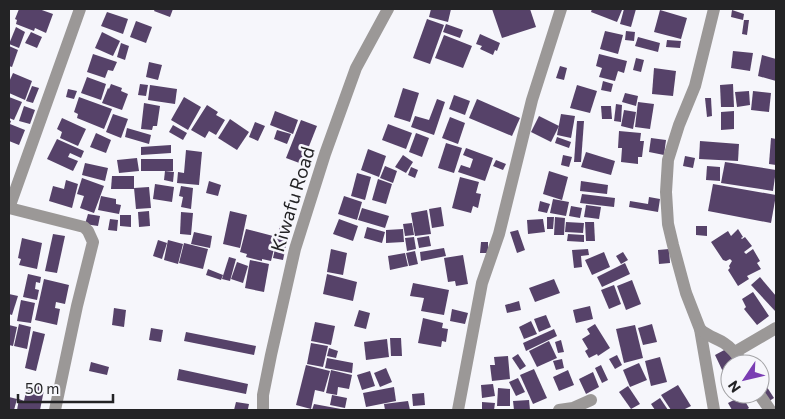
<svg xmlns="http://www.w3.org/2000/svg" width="785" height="419" font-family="Commissioner,sans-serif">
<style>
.building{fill:#564269}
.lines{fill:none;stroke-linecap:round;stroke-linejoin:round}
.minor{stroke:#9b9897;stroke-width:12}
.labels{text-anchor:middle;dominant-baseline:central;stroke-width:5;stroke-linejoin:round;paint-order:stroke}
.street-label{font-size:19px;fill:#232325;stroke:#f6f6fb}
</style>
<rect width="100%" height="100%" fill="#f6f6fb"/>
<g class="building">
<polygon points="19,9 39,9 53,14 46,33 35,28 34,31 16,24 17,20 15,19"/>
<polygon points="155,9 173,9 170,17 154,11"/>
<polygon points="431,9 451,9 448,22 429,17"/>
<polygon points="492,9 530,9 536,27 502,38"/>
<polygon points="592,9 619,9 622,10 617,22 591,12"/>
<polygon points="624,9 636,9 631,27 620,24"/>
<polygon points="660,10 687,18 681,39 654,32"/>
<polygon points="732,10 744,14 743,20 731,17"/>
<polygon points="107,12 128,19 123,34 101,26"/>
<polygon points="427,19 444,25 430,64 413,58"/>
<polygon points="744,20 749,20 747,35 742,34"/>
<polygon points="136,21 152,27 146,43 130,37"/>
<polygon points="446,24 463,30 460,38 443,32"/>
<polygon points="16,27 25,32 19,48 9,44"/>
<polygon points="605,31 623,35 618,54 600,49"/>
<polygon points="626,31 635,32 634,41 625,40"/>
<polygon points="31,32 42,37 37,48 25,43"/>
<polygon points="102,32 120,41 113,56 95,48"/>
<polygon points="480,34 500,43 497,51 495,50 493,55 480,49 482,46 476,44"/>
<polygon points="444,35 472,46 463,68 435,58"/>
<polygon points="638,37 660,43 658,52 635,46"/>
<polygon points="667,40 681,41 680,48 666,47"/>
<polygon points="121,43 129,46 125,60 117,57"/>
<polygon points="9,46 18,50 12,67 9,66"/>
<polygon points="733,51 753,53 750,71 731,68"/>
<polygon points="93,54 117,62 113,71 108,70 105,78 87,72"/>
<polygon points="599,54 627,61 624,73 618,71 615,81 599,77 602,68 596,66"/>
<polygon points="762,55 776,59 776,81 758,76"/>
<polygon points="636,58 644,60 641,72 633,70"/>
<polygon points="149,62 162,65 158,80 146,77"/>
<polygon points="560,66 567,68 564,80 556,78"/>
<polygon points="654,68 676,71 673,96 652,94"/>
<polygon points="13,73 32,81 25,100 9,93 9,82"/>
<polygon points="87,77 106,84 101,100 81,93"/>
<polygon points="603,81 613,84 611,92 601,90"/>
<polygon points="111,84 122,88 121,91 128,94 122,110 102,103 108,88 109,89"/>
<polygon points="140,84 148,85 146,96 138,95"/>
<polygon points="733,84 734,107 721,107 720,85"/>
<polygon points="150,85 177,89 175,104 148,100"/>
<polygon points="577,85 597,91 590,113 570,108"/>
<polygon points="32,86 39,88 33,103 26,101"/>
<polygon points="403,88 419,93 410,122 394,117"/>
<polygon points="68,89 77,91 74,99 66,97"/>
<polygon points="749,91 750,105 737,107 735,92"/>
<polygon points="753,91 771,93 769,112 751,110"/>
<polygon points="625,93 638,96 636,106 622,102"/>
<polygon points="454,95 470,101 465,115 449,109"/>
<polygon points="9,97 22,102 14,120 9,118"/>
<polygon points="79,97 112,109 104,129 77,118 78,114 74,112"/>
<polygon points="184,97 201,107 188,130 171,120"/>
<polygon points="705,98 711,98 712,116 707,117"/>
<polygon points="437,99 445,102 434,135 411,127 415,116 429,120"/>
<polygon points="477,99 520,118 512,136 469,118"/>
<polygon points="638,102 654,104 650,129 635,127"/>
<polygon points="144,103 160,106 157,126 153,126 152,130 141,129"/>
<polygon points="616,104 622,105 621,122 614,121"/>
<polygon points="207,105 218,112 216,115 225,120 216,135 209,131 205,138 191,130"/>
<polygon points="24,106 35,110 30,124 19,121"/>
<polygon points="601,106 611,106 612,119 602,119"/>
<polygon points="624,110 636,112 633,129 621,126"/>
<polygon points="275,111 298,120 293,134 270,125"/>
<polygon points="734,111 734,129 721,130 721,112"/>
<polygon points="113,114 128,119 121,138 106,132"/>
<polygon points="561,114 575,116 571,138 557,135"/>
<polygon points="539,116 559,126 551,142 531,132"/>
<polygon points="450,117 465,123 458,144 442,138"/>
<polygon points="62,118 86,129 78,146 60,138 62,132 57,129"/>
<polygon points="230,119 249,132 237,150 218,138"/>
<polygon points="9,120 11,121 10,124 25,130 19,145 9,141"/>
<polygon points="301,120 317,126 302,164 286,158"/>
<polygon points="577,121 584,121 581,162 574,162"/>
<polygon points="255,122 265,126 258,141 249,137"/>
<polygon points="388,124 412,133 406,149 382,140"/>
<polygon points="173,125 187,133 183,140 169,132"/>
<polygon points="127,128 151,135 149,144 125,137"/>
<polygon points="277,130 291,134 287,144 274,139"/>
<polygon points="619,131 641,133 640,141 644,141 642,157 638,157 638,164 621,162 622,148 618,148"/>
<polygon points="96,133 111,140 106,153 90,147"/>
<polygon points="416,133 429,138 422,157 409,152"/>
<polygon points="557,137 571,142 569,148 555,143"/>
<polygon points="651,138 666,140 664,155 649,152"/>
<polygon points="771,138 776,139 776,165 769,164"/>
<polygon points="57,139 84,151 81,158 70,153 68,157 78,161 73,171 47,159"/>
<polygon points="700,141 739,144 738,161 699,159"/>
<polygon points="446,143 462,148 454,173 438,168"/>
<polygon points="171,145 171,153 141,155 141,147"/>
<polygon points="466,148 493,158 485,181 458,172 461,165 470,168 473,159 463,155"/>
<polygon points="368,149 386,156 379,177 361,170"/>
<polygon points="186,150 202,152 199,185 177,183 178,172 184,173"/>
<polygon points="586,152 615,161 611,175 581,167"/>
<polygon points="403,155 413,162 406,173 395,167"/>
<polygon points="563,155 572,157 569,167 561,165"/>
<polygon points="685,156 695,158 693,168 683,166"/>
<polygon points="137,158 139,171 119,173 117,160"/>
<rect x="141" y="159" width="32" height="12"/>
<polygon points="496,160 506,164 503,170 493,166"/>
<polygon points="725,162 776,170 773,191 721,183"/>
<polygon points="85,163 108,168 105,181 82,175"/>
<polygon points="385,166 397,171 393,183 380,178"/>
<polygon points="707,166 720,167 720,181 706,180"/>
<polygon points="411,167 418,170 415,178 408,175"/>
<polygon points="165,171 174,172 173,182 164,180"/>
<polygon points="549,171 568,177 562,200 543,194"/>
<polygon points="357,173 371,177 365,200 351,196"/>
<polygon points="112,176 134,176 134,189 111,189"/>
<polygon points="460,177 479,182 476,193 481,194 478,208 473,206 471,213 452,208"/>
<polygon points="82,178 104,186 94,213 80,208 84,196 77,194"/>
<polygon points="378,179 392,184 386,204 372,200"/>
<polygon points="66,180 78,184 72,208 49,201 53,186 64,189"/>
<polygon points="209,181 221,185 218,196 206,193"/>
<polygon points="581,181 608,185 607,194 580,191"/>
<polygon points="155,184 174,187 172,202 153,199"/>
<polygon points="713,184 776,195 771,223 708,211"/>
<polygon points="181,186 193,188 191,209 181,207 183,197 179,196"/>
<polygon points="149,187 151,208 136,209 134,188"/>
<polygon points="582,194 615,198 614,207 580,203"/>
<polygon points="101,196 116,199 116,204 121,205 119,214 98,210"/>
<polygon points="344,196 362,202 357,220 338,214"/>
<polygon points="649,197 660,199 658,212 629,207 630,201 648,204"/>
<polygon points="553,199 569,202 566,216 550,213"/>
<polygon points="540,201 550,204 547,213 538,211"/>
<polygon points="586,205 601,207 599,219 584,217"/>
<polygon points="571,206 582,208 580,218 569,216"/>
<polygon points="441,207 444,226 432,228 429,209"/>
<polygon points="362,208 389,216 385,228 358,220"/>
<polygon points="427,210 431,234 415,236 411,213"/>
<polygon points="149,211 150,226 139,227 138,212"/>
<polygon points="230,211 247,215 240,248 223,244"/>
<polygon points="181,212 193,213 191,235 180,234"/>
<polygon points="88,214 100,216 98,226 85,224"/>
<polygon points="120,215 131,215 131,227 120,226"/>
<polygon points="547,217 554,217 553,229 547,229"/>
<polygon points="555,217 565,218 564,235 554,235"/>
<polygon points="110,219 118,220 117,231 108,230"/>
<polygon points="339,219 358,226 353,241 333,234"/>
<polygon points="543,219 545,232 528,234 527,220"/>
<polygon points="566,222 584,223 583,233 565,232"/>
<polygon points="585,222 594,222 595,241 586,241"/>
<polygon points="412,223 414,235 405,236 403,224"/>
<polygon points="280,225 290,227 283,260 273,258"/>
<polygon points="696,226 707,226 707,236 696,235"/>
<polygon points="367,227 385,232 382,243 364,238"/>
<polygon points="246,229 277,237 271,261 262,259 262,261 246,257 247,254 240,252"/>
<polygon points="403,229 404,242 386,243 386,230"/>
<polygon points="738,229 743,237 741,238 742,239 745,237 752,246 744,252 746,254 753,249 760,261 757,263 761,269 747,276 749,279 738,286 728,270 730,268 729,266 732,261 730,259 726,261 723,260 711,242 728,231 731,236"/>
<polygon points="518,230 525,250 517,253 510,232"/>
<polygon points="194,232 212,236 210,248 191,244"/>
<polygon points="53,234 65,236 57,273 45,271"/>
<polygon points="568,234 584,235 584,242 567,241"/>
<polygon points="429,236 431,246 419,248 417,238"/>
<polygon points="414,237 416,249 407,251 405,238"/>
<polygon points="22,238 42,243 37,269 19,265 21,259 18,258"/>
<polygon points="158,240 167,243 162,259 153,256"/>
<polygon points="168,240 183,244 178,264 164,260"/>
<polygon points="481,242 488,242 488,253 480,253"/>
<polygon points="184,243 208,249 203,269 179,263"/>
<polygon points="444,248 446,256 421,261 420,252"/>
<polygon points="331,249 347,253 343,275 327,272"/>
<polygon points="588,249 589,255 581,256 582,267 574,268 572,250"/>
<polygon points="669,249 670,263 659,264 658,250"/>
<polygon points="415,251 418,264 409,266 406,253"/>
<polygon points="604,252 610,267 592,275 585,260"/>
<polygon points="623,252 628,260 621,264 616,256"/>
<polygon points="405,253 408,266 390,270 388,256"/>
<polygon points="463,255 468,284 456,286 455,281 448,282 444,258"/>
<polygon points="229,257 236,259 230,281 222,279"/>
<polygon points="250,260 269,264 264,292 245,288"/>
<polygon points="237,262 248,266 243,283 231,279"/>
<polygon points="625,263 630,274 602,287 597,277"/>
<polygon points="208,269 223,275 221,280 206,275"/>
<polygon points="28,274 41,277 40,283 36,282 35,289 39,290 37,300 23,297"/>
<polygon points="327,274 357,282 353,301 323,294"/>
<polygon points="760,277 776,296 776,312 751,285"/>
<polygon points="44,279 69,285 65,304 56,302 55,308 60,309 57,325 35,320"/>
<polygon points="554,279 560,293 535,302 529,288"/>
<polygon points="632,280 641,304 626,310 617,286"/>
<polygon points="413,283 449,290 444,315 421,311 424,298 410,296"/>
<polygon points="614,285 621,304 609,309 601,290"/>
<polygon points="753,292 769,316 757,325 744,309 746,307 742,299"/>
<polygon points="9,294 18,296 12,315 9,314"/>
<polygon points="21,300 35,303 31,323 17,321"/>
<polygon points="519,301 521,310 507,313 505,305"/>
<polygon points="590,306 593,319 576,323 573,310"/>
<polygon points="114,308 126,310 124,327 112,325"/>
<polygon points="452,309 468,313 465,324 450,321"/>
<polygon points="359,310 370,313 366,329 354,326"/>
<polygon points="546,315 551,327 539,332 534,319"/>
<polygon points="423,318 443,323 442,328 448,329 446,342 442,341 441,347 418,343"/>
<polygon points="531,321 537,334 524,339 519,327"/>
<polygon points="315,322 335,326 331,345 311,341"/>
<polygon points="19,324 31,327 27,349 14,346"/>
<polygon points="595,324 610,348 598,356 597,354 589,358 585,351 588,349 582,339 590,334 587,329"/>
<polygon points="652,324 657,342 643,345 638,328"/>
<polygon points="9,325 17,327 13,346 9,345"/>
<polygon points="635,325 643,358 624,363 616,329"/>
<polygon points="151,328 163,330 161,342 149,340"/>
<polygon points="554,329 557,336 526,351 523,343"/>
<polygon points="33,331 45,334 36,371 25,368"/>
<polygon points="186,332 256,346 254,355 184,341"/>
<polygon points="390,338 401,338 402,356 391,356"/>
<polygon points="387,339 389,357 366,360 364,342"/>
<polygon points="561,340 564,352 558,353 555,342"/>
<polygon points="549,341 557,358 537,367 529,351"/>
<polygon points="311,343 328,346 323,367 307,364"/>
<polygon points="329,348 338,351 336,358 327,356"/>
<polygon points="728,348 736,364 730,364 730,374 725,376 715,355"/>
<polygon points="518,354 526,366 520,370 512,358"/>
<polygon points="617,355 622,365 615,369 609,359"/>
<polygon points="508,356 510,379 492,381 490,365 495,365 494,357"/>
<polygon points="660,357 667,382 651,386 645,361"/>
<polygon points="327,358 353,363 352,373 325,368"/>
<polygon points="562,359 564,368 556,370 553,361"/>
<polygon points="91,362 109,367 107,375 89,371"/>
<polygon points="639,363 647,380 630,387 623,370"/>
<polygon points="306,365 330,371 324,392 315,390 311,409 296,405"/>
<polygon points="601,365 608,380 602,383 595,368"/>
<polygon points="386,368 392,382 380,387 374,373"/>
<polygon points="179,369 248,384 246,394 177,380"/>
<polygon points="534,369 547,398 533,404 520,375"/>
<polygon points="331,370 352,375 349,389 338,387 337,395 326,393"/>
<polygon points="568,370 574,385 559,391 553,377"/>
<polygon points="370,371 375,386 362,390 357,375"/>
<polygon points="593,372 599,387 586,394 579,379"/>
<polygon points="518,378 525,392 516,396 509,382"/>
<polygon points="32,383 42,385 42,389 44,390 40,410 17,410 19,399 24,401 27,387 31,388"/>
<polygon points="493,384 495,396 482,398 481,385"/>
<polygon points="765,384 774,398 766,403 760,394 760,387"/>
<polygon points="678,385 691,406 683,410 671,410 661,395"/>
<polygon points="628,386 640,404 631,409 619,392"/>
<polygon points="394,387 396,401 366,407 363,393"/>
<polygon points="498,388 510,389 510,406 497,406"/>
<polygon points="424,393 425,405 413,406 412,394"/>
<polygon points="332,395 347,398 345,408 330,405"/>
<polygon points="742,396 749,408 746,410 732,410 728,403"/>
<polygon points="9,397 17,399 14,410 9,410"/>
<polygon points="660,398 668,410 655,410 651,404"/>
<polygon points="529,400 530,410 514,410 513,401"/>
<polygon points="408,401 410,410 385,410 384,404"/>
<polygon points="236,402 249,404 248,409 245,410 234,410"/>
<polygon points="482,402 495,403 494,410 482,410"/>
<polygon points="314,404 341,409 341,410 312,410"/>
</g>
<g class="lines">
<g class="minor">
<polyline points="714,9 695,86 679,125 668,160 666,192 668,224 673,245 686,293 700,329 714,410"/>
<polyline points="9,208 84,227 88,231 93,242 77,306 55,410"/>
<polyline points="9,208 80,9"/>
<path d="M700,329C707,336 716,338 724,343C732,348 738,356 743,364"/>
<polyline points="735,352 776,328"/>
<polyline points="759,394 770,410"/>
<polyline points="263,410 263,395 271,355 295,249 325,154 356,68 388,9"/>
<polyline points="458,410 482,283 499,234 532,100 561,9"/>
<polyline points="559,410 573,408 591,400"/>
</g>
</g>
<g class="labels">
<g class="street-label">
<text transform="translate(292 199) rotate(-73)">Kiwafu Road</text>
</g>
</g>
<rect width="785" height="419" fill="none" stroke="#232325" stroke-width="20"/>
<g transform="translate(745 379) rotate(235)"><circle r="24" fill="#f6f6fb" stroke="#a2a2a5"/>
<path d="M0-4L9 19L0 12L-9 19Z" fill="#7a3db3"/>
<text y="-8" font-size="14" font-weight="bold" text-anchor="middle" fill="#232325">N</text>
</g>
<path d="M18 394v8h95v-8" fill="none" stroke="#232325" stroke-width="2.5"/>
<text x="25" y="394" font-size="15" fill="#232325" stroke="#f6f6fb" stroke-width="4" paint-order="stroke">50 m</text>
</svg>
